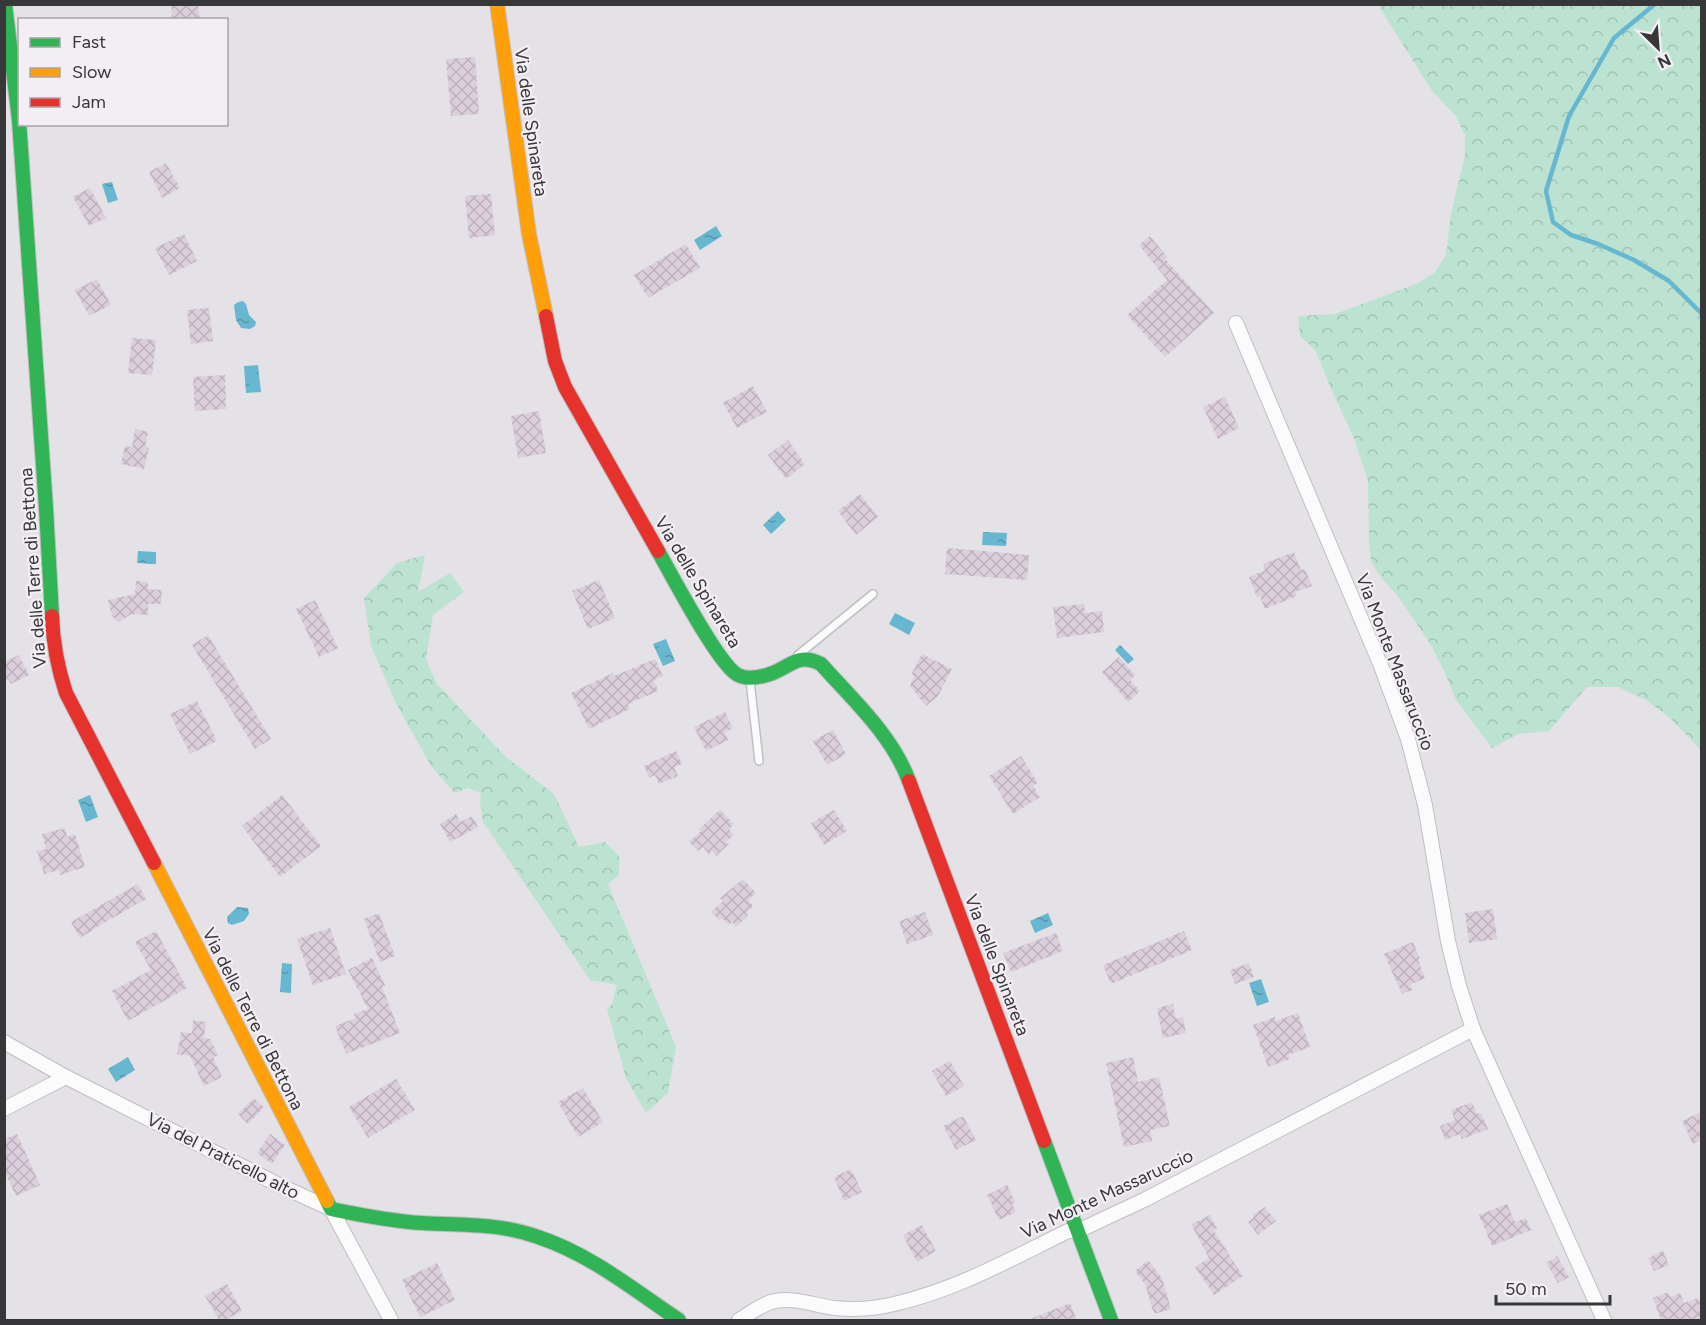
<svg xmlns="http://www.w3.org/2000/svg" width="1706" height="1325" font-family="Figtree,sans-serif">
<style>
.forest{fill:url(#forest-crowns)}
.water{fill:url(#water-ripples)}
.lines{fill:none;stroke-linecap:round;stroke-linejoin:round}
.stream{stroke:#67b7d1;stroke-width:4.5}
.building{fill:url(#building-cross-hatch)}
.lane-casing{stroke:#c0bec1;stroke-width:10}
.street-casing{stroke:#c0bec1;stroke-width:16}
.fast-casing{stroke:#c0bec1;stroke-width:16}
.slow-casing{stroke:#c0bec1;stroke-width:16}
.jam-casing{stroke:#c0bec1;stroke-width:16}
.lane{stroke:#fbfbfb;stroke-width:7}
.street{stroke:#fbfbfb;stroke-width:14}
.fast{stroke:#30b455;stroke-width:14}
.slow{stroke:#ff9f0a;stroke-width:14}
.jam{stroke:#e5322d;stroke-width:14}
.labels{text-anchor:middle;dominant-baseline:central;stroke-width:4.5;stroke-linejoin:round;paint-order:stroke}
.street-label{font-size:18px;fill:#373638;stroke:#f2eef4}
</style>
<defs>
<pattern id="forest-crowns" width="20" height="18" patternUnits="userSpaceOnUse" patternTransform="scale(1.5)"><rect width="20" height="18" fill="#bce3d1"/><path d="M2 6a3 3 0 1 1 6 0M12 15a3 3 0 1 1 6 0" fill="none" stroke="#a2c3b4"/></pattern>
<pattern id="water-ripples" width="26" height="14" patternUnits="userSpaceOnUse" patternTransform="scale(1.5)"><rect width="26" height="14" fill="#67b7d1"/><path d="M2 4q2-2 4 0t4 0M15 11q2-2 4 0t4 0" fill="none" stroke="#5696ab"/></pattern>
<pattern id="building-cross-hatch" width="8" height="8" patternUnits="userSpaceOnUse" patternTransform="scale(1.5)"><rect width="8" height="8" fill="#dccfdb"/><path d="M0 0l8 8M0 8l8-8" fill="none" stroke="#bdb2bd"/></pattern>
</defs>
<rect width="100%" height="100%" fill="#e4e2e6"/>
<g class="forest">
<polygon points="1378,5 1701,5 1701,750 1671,719 1646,700 1618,687 1587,687 1549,731 1518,734 1492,748 1456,700 1445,673 1431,645 1397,595 1383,580 1371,562 1369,541 1368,481 1355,441 1329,384 1316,351 1300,336 1298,316 1335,314 1403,289 1420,282 1435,272 1446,255 1451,214 1465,155 1465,135 1455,115 1432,91"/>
<polygon points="425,555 418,592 450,573 464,592 433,615 426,659 437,684 506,757 554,794 579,847 605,842 619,856 619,875 608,884 676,1047 668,1093 646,1113 626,1078 607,1009 612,1004 617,985 590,980 483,822 480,803 481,793 468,788 455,793 431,766 396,703 371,646 364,598 397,563"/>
</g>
<g class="water">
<polygon points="112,182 118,200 108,203 102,184"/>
<polygon points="716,226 722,236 700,250 694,240"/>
<polygon points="243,301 246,304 249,315 256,322 255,326 250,329 241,328 236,320 234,305 238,302"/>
<polygon points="258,365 261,392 246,393 244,366"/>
<polygon points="778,511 786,520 771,534 763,525"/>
<polygon points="983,532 1007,533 1006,546 982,545"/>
<polygon points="138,551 156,552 156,564 137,563"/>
<polygon points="895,613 915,623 909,635 889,624"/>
<polygon points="666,639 675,661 663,666 653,644"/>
<polygon points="1120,645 1134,659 1128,664 1115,650"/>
<polygon points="90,795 98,817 86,822 78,800"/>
<polygon points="237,907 248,908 249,914 244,921 232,925 228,923 227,917"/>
<polygon points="1048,913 1053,925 1035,933 1030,921"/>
<polygon points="282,963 292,964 291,993 280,992"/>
<polygon points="1261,979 1269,1002 1257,1006 1249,983"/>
<polygon points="128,1057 135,1070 116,1082 108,1069"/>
</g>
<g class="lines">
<polyline class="stream" points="1655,4 1614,38 1569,116 1546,191 1553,222 1571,235 1598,244 1634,260 1669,281 1702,314"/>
</g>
<g class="building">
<polygon points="171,4 198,4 200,20 172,20"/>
<polygon points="475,57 479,114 451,116 446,59"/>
<polygon points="166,163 180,188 162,198 149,172"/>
<polygon points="90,188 106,218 89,226 73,197"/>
<polygon points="491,194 495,235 469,238 465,196"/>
<polygon points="184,234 197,261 169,275 155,248"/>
<polygon points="1150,236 1167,257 1165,259 1214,313 1165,357 1127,315 1167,280 1139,245"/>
<polygon points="686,244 700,268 648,298 634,275"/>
<polygon points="97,279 111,305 89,316 75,290"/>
<polygon points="209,308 213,341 191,344 187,310"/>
<polygon points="132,338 156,340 152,375 128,373"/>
<polygon points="225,375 226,409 195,411 193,377"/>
<polygon points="753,386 767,412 737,428 723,403"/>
<polygon points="1225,397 1239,428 1218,439 1203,407"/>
<polygon points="539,411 546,453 518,458 511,416"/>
<polygon points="135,429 148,432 145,447 149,448 144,469 121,464 125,446 132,447"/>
<polygon points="788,440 805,464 786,479 768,455"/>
<polygon points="860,494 878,517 856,535 838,511"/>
<polygon points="947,548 1029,555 1027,580 945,574"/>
<polygon points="1294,552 1301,570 1305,569 1312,586 1295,592 1297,596 1265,609 1260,596 1257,597 1249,577 1265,570 1263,564"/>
<polygon points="599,580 615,618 588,629 572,591"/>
<polygon points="136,581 148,582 148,589 162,590 161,604 148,604 148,615 131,614 119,622 112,616 108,600 135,594"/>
<polygon points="315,600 338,648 319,657 296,609"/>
<polygon points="1084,604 1085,613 1102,611 1104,632 1057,638 1053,607"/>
<polygon points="208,635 271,739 255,749 192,645"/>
<polygon points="922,654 952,669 938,696 926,706 910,686 914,676 911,675"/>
<polygon points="19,655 29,675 11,684 8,679 4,680 4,662"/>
<polygon points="1119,657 1135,675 1130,680 1140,691 1128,702 1102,672"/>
<polygon points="655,659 663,676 654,680 658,691 628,704 630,709 589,729 571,693 613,673 614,676"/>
<polygon points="197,701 217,741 190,754 170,714"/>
<polygon points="725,712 733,728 725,732 728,740 706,751 694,727"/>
<polygon points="833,730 846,754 827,765 813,741"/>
<polygon points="676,751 682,764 674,767 678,776 659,784 655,775 649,778 644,766"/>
<polygon points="1021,756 1038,783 1033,786 1040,797 1013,814 989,776"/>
<polygon points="282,795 321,846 280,877 242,826"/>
<polygon points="720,810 734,824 729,829 734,835 726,842 729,844 716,856 712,851 709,854 703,847 698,851 689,842 701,831 699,829"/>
<polygon points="834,810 847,831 824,845 811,823"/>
<polygon points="456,814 460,822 472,816 478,827 450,842 440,824"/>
<polygon points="65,828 67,837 75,834 85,867 60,875 59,870 44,874 37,851 46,849 42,834"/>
<polygon points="743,879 756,893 748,900 753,906 746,913 748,916 736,927 732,922 729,925 722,918 719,920 711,912 723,901 720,898"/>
<polygon points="138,884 146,899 109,920 80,938 71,922"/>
<polygon points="1493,909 1497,939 1469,943 1465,913"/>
<polygon points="925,912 933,935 907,944 899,921"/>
<polygon points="379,913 395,956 380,962 364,919"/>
<polygon points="330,928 346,974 313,985 297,939"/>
<polygon points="156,931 187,988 128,1021 112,991 151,970 135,942"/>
<polygon points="1184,931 1192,950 1111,984 1103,965"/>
<polygon points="1056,933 1063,951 1011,972 1003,953"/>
<polygon points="1413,942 1420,959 1418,960 1425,978 1410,985 1412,990 1402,994 1384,954"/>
<polygon points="372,958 385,985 382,987 400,1033 346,1054 335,1026 356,1018 354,1014 368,1009 348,970"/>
<polygon points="1249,963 1254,977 1235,984 1230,970"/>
<polygon points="1173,1004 1176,1019 1183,1017 1186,1033 1163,1038 1157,1008"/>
<polygon points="1298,1013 1310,1047 1288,1055 1290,1059 1268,1067 1253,1025 1275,1017 1276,1021"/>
<polygon points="193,1020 206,1022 204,1038 210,1039 218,1055 213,1057 222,1077 204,1086 190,1056 177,1054 181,1032 192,1033"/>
<polygon points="1133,1057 1138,1082 1159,1077 1170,1126 1150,1130 1152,1141 1124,1147 1106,1063"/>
<polygon points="950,1061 964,1086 946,1096 932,1071"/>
<polygon points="396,1079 415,1110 368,1138 349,1107"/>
<polygon points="583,1088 603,1122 578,1137 558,1102"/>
<polygon points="254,1098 264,1107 248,1124 238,1114"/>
<polygon points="1472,1102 1477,1114 1481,1113 1488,1129 1462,1139 1460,1134 1445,1140 1440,1126 1455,1120 1451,1110"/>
<polygon points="1701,1112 1701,1140 1693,1144 1682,1121"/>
<polygon points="963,1116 976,1140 956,1150 943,1126"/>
<polygon points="17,1134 40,1185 16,1196 4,1170 4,1139"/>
<polygon points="270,1134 285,1145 272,1164 257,1153"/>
<polygon points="851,1169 862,1192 844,1201 834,1177"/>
<polygon points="1007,1185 1015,1202 1012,1204 1016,1212 999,1220 987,1195"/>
<polygon points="1507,1204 1515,1222 1526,1218 1531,1230 1492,1246 1479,1215"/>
<polygon points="1265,1207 1276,1221 1258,1235 1248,1222 1254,1217 1253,1215"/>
<polygon points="1210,1215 1217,1229 1214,1231 1243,1276 1214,1295 1195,1267 1209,1258 1191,1224"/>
<polygon points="922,1225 936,1251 917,1262 903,1235"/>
<polygon points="1663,1251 1669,1265 1654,1271 1648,1258"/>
<polygon points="1557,1256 1569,1277 1558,1283 1546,1263"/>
<polygon points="1148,1260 1162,1278 1171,1309 1154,1314 1145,1284 1135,1271"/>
<polygon points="437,1263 455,1300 420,1317 402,1280"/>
<polygon points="227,1284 242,1311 225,1320 219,1320 205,1296"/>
<polygon points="1668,1292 1670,1297 1680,1293 1684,1303 1698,1298 1701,1306 1701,1320 1661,1320 1653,1298"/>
<polygon points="1070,1303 1077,1320 1028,1320"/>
</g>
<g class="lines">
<g class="lane-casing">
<g id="lane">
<polyline points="798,655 873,594"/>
<polyline points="750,680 759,761"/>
</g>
</g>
<g class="street-casing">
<g id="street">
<polyline points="1236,323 1381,666 1408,739 1425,805 1448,941 1459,986 1473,1029"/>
<polyline points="4,1042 66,1077 279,1185 331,1209 391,1320"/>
<polyline points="4,1109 66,1077"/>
<path d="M739,1320C749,1314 759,1306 771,1302C792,1296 813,1305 834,1308C854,1310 874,1309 894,1304C956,1290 1011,1259 1068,1231H1078L1146,1199L1473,1029L1604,1320"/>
</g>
</g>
<g class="fast-casing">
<g id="fast">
<polyline points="5,4 19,120 46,508 52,616"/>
<path d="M658,551C671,574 719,666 738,675C747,680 761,677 770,674C791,667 797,652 821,664C853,700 892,735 909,781"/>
<polyline points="1044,1141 1111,1320"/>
<path d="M327,1201L331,1209C361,1215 390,1221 421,1223C460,1225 500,1223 538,1237C590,1254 634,1290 679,1320"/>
</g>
</g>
<g class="slow-casing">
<g id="slow">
<polyline points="497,4 529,234 546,316"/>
<polyline points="154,863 327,1201"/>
</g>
</g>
<g class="jam-casing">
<g id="jam">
<polyline points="546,316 555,361 565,387 658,551"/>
<path d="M52,616C53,644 57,666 66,693L154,863"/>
<polyline points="909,781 1044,1141"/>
</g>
</g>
<use href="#lane" class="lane"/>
<use href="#street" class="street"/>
<use href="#fast" class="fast"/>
<use href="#slow" class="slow"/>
<use href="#jam" class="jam"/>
</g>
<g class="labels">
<g class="street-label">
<text transform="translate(531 122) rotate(82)">Via delle Spinareta</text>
<text transform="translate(33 568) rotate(-94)">Via delle Terre di Bettona</text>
<text transform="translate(698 582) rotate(59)">Via delle Spinareta</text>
<text transform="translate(1395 662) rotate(69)">Via Monte Massaruccio</text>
<text transform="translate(997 965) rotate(69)">Via delle Spinareta</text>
<text transform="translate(253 1019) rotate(63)">Via delle Terre di Bettona</text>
<text transform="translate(223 1156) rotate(27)">Via del Praticello alto</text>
<text transform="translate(1107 1194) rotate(-25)">Via Monte Massaruccio</text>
</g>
</g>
<rect width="1706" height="1325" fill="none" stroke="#373638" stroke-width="12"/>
<rect x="18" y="18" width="210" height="108" fill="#f2eef4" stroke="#a7a4a9" stroke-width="1.5"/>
<rect x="30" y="38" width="30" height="9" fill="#30b455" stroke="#a7a4a9" stroke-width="1.5"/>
<text x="72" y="48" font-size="18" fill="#373638">Fast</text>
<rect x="30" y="68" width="30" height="9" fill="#ff9f0a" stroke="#a7a4a9" stroke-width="1.5"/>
<text x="72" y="78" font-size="18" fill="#373638">Slow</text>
<rect x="30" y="98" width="30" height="9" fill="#e5322d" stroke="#a7a4a9" stroke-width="1.5"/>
<text x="72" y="108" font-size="18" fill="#373638">Jam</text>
<g transform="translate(1658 48) rotate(155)" stroke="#f2eef4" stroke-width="4.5" paint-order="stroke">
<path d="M0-4.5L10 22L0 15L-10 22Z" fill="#373638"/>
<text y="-9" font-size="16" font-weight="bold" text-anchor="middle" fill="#373638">N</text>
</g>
<path d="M1496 1295v9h114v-9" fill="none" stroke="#373638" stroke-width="3"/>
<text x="1505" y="1295" font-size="18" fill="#373638" stroke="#f2eef4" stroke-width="4.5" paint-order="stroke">50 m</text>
</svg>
